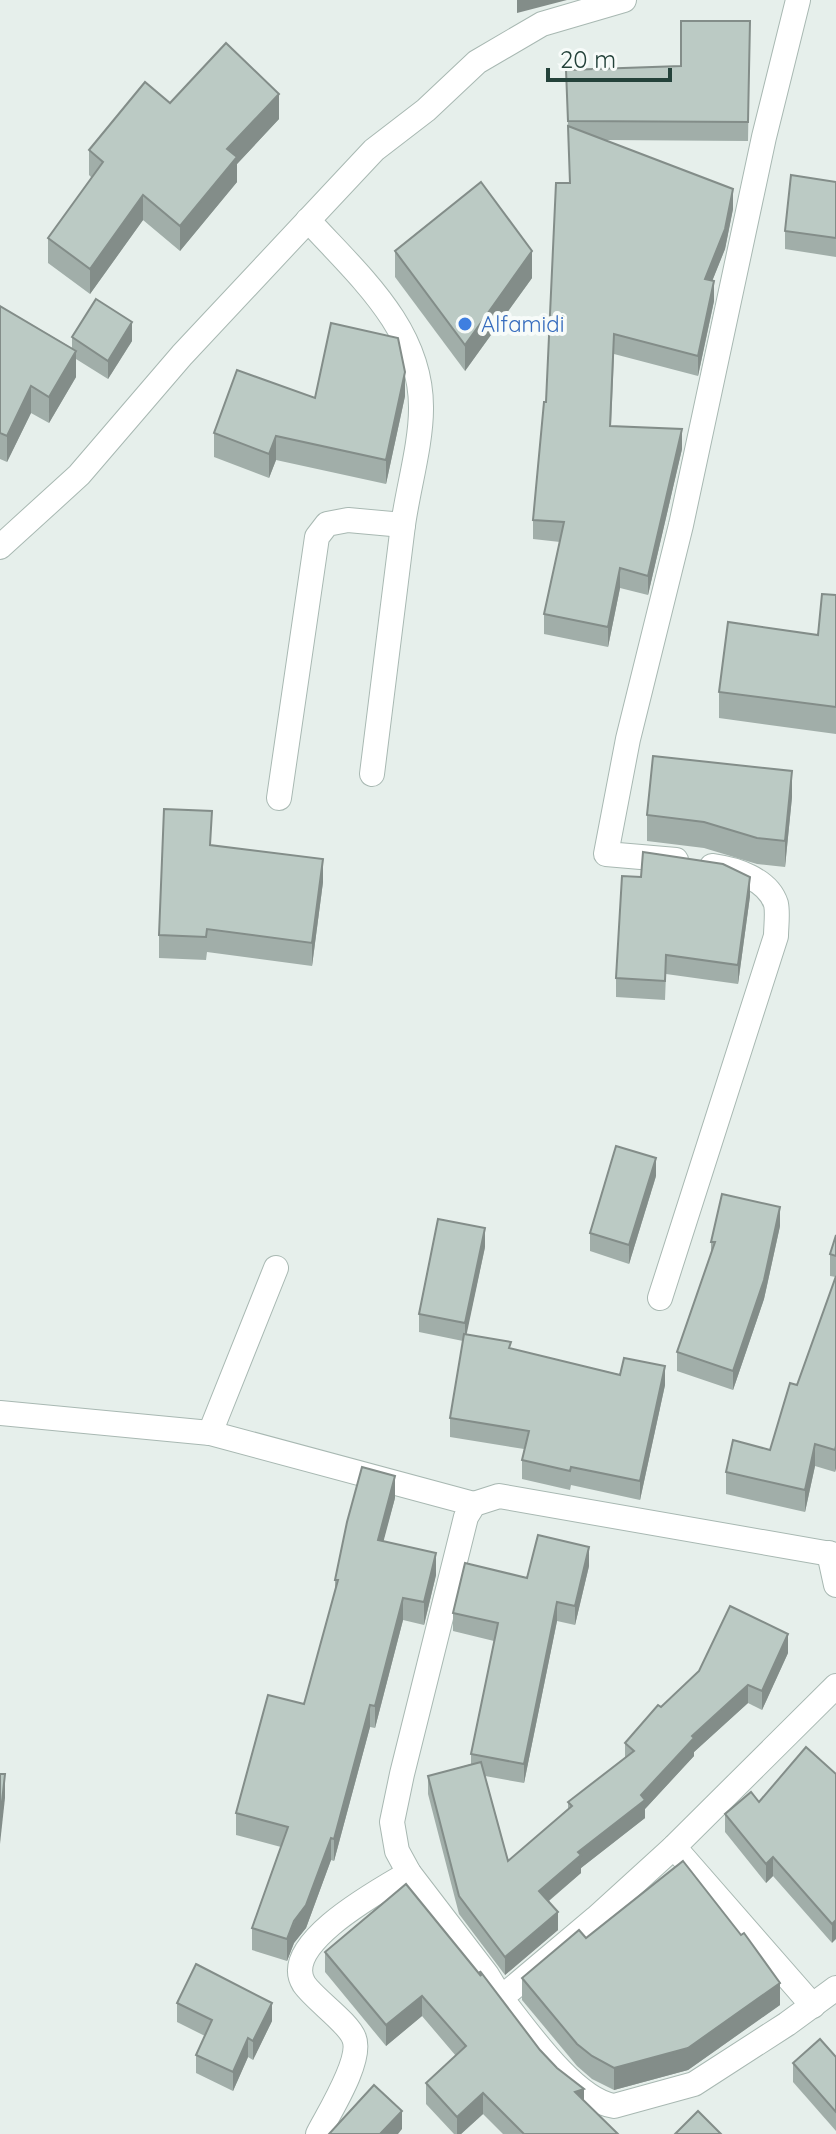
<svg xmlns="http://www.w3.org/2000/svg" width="836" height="2134" font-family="Quicksand,sans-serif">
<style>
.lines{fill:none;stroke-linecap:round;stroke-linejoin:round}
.minor-casing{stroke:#a8b8b2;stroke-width:26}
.minor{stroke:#fff;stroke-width:24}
.wall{fill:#a1aea9}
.shaded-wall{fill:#838d89}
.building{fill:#bbcac4;stroke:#838d89;stroke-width:2}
.shop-dot{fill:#3f7fe0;stroke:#f7fbf9;stroke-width:3}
.labels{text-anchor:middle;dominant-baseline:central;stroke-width:8;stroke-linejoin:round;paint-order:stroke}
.shop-label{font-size:22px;fill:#366cbe;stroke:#f7fbf9;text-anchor:start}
</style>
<rect width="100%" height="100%" fill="#e6efeb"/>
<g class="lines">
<g class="minor-casing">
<g id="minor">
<polyline points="0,547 79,475 182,355 374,150 426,110 477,62 542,24 624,0"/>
<polyline points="372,774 403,525"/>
<path d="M279,798L317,537L327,524L348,520L403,525C408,489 421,444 421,409C422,329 358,275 308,220"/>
<polyline points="676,860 606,854 628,739 681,525 764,137 798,0"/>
<path d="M660,1298L776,936C776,927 778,913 776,904C768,879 735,869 712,866"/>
<polyline points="0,1413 210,1433 474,1504"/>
<polyline points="210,1433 276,1268"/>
<polyline points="829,1553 836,1585"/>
<path d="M836,1686L674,1847L596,1918L501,1998C525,2028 574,2100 614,2106L694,2084L787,2024L836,1988"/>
<polyline points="674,1847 813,2006"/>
<polyline points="501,1998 487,1975 409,1873 397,1851 392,1822 402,1774 466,1517 474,1504 499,1496 836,1555"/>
<path d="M318,2134C328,2114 363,2060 354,2038C348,2022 315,2000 304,1984C279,1944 382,1889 409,1873"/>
</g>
</g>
<use href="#minor" class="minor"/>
</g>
<g class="wall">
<polygon points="750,21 748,141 605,140 733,209 725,249 712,281 714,301 698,376 614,354 611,426 682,449 648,595 620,588 608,647 544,634 544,614 560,542 533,539 533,520 570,183 566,70 681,66"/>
<polygon points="170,103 279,119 237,164 237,182 180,251 143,220 90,294 48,263 48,238 92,178 89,175 89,150"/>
<polygon points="836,182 836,257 785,249 785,231"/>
<polygon points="395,251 532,278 465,371 395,277"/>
<polygon points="0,306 72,348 72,337 132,341 108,379 76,359 76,377 49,423 31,413 7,462 0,459"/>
<polygon points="405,396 386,484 276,460 269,478 214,457 214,433 315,398"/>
<polygon points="836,595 836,734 719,718 719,692 818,635"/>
<polygon points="792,797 785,867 757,864 704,848 647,841 647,815"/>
<polygon points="211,845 323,882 312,966 207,952 206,960 159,958 159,935"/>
<polygon points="750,896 738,984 666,974 665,1000 616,997 616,978"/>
<polygon points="656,1176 629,1264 590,1251 590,1233"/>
<polygon points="780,1226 764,1299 733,1390 677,1371 677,1352 711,1254 711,1242"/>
<polygon points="836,1235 836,1468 835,1472 815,1466 805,1512 726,1494 726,1472 770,1450 797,1385 836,1277 830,1276 830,1254"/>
<polygon points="485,1247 466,1334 511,1349 665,1385 640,1500 571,1485 570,1490 522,1479 522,1460 524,1449 450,1437 450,1418 463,1341 419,1332 419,1314"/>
<polygon points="395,1498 383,1541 436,1575 424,1625 403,1620 375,1728 370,1727 334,1861 331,1860 306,1928 294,1943 287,1961 252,1950 252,1928 281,1847 236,1835 236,1813 304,1704 335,1591 335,1580"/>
<polygon points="589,1566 575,1625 557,1621 524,1783 485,1776 508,1861 568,1809 568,1802 625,1758 625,1743 661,1707 788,1653 762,1710 748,1703 694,1752 694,1756 645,1809 645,1818 581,1868 581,1873 549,1901 558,1930 505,1975 459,1914 428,1794 428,1776 471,1764 471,1754 494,1641 453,1631 453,1613 527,1578"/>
<polygon points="836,1774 832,1943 773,1876 766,1883 725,1832 725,1814"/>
<polygon points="586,1938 780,2005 688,2070 614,2090 592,2079 577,2066 522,2000 522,1978"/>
<polygon points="325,1952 540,2050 584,2101 618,2134 503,2134 483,2114 461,2134 454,2134 426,2104 426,2083 456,2056 422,2016 386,2046 325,1972"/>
<polygon points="177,2003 272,2021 253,2060 248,2057 233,2091 196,2073 196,2055 205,2036 177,2022"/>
<polygon points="836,2057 836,2131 793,2082 793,2063"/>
</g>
<g class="shaded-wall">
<polygon points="517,0 567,0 517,13"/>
<polygon points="279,94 279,119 237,164 237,182 180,251 180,226 227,149"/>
<polygon points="733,189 733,209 725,249 705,299 705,279"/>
<polygon points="143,195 143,220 90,294 90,269"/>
<polygon points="532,251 532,278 465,371 465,345"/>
<polygon points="714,281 714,301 698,376 698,356"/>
<polygon points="132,322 132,341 108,379 108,361"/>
<polygon points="76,351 76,377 49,423 49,397"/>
<polygon points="405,372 405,396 386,484 386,460"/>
<polygon points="31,386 31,413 7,462 7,436"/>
<polygon points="682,429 682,449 648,595 648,576"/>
<polygon points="276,436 276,460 269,478 269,454"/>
<polygon points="620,568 620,588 608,647 608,627"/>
<polygon points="792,771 792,797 785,867 785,841"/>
<polygon points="323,859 323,882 312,966 312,943"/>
<polygon points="750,877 750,896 738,984 738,965"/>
<polygon points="656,1158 656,1176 629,1264 629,1245"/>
<polygon points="780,1207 780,1226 764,1299 733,1390 733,1371"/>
<polygon points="485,1228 485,1247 465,1342 465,1323"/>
<polygon points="665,1366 665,1385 640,1500 640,1481"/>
<polygon points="815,1444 815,1466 805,1512 805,1490"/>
<polygon points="836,1446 836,1468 835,1472 835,1450"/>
<polygon points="395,1476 395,1498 378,1562 378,1540"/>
<polygon points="589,1547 589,1566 575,1625 575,1606"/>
<polygon points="436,1553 436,1575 424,1625 424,1602"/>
<polygon points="403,1598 403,1620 375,1728 375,1706"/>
<polygon points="557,1602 557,1621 524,1783 524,1764"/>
<polygon points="788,1634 788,1653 762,1710 762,1691"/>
<polygon points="748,1685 748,1703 694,1752 694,1756 645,1809 645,1818 581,1868 581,1873 539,1909 539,1891 578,1852 641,1795 692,1736"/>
<polygon points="370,1705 370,1727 334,1861 334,1839"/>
<polygon points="5,1774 5,1798 0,1844 0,1820"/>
<polygon points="331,1838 331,1860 306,1928 294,1943 287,1961 287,1939"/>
<polygon points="773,1857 773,1876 766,1883 766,1864"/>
<polygon points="558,1912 558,1930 505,1975 505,1957"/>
<polygon points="836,1920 836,1939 832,1943 832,1924"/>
<polygon points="780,1983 780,2005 688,2070 614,2090 614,2068"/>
<polygon points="422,1996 422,2016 386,2046 386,2025"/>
<polygon points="272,2003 272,2021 253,2060 253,2041"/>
<polygon points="248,2038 248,2057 233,2091 233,2072"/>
<polygon points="584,2089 584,2110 575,2092"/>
<polygon points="483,2093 483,2114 461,2134 457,2134 457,2117"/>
<polygon points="402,2111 402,2129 398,2134 380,2134"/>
</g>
<g class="building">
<polygon points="681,21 750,21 748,122 568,121 566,70 681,66"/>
<polygon points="226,43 279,94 227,149 237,157 180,226 143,195 90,269 48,238 103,162 89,150 145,82 170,103"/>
<polygon points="568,126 733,189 725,229 705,279 714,281 698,356 614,334 610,426 682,429 648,576 620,568 608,627 544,614 564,522 533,520 544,402 546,402 556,183 570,183"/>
<polygon points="791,175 836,182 836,238 785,231"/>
<polygon points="481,182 532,251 465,345 395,251"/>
<polygon points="96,299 132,322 108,361 72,337"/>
<polygon points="0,306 76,351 49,397 31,386 7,436 0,433"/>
<polygon points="331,323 398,338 405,372 386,460 276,436 269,454 214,433 237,370 315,398"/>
<polygon points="822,594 836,595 836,707 719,692 728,622 818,635"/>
<polygon points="653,756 792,771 785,841 757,838 704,822 647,815"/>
<polygon points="164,809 212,811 210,845 323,859 312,943 207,929 206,937 159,935"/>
<polygon points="643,852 723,864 750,877 738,965 666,955 665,981 616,978 622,876 641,877"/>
<polygon points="616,1146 656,1158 629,1245 590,1233"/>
<polygon points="722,1194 780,1207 764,1280 733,1371 677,1352 715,1242 711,1242"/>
<polygon points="438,1219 485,1228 465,1323 419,1314"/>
<polygon points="836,1235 836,1256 830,1254"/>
<polygon points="836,1276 836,1446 835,1450 815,1444 805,1490 726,1472 733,1440 770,1450 790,1383 797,1385"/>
<polygon points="464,1334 511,1342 509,1348 620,1375 624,1358 665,1366 640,1481 571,1467 570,1471 522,1460 529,1431 450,1418"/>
<polygon points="362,1467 395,1476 378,1540 436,1553 424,1602 403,1598 375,1706 370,1705 334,1839 331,1838 306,1905 294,1921 287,1939 252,1928 288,1827 236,1813 268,1695 304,1704 338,1580 335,1580 347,1522"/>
<polygon points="538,1535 589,1547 575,1606 557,1602 524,1764 471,1754 498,1623 453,1613 465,1563 527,1578"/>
<polygon points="730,1606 788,1634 762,1691 748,1685 692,1736 694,1738 641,1795 645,1800 578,1852 581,1855 539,1891 558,1912 505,1957 459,1896 428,1776 481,1762 508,1861 572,1806 568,1802 634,1751 625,1743 658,1705 661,1707 699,1671"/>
<polygon points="806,1747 836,1774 836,1920 832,1924 773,1857 766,1864 725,1814 751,1792 759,1802"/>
<polygon points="0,1774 5,1774 0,1820"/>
<polygon points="683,1861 741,1935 744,1933 780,1983 688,2048 614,2068 592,2056 577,2044 522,1978 579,1930 586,1938"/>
<polygon points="406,1884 481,1976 480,1971 540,2050 557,2068 584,2089 575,2092 618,2134 524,2134 483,2093 457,2117 426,2083 466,2046 422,1996 386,2025 325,1952"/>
<polygon points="196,1964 272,2003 253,2041 248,2038 233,2072 196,2055 212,2020 177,2003"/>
<polygon points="820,2039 836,2057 836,2112 793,2063"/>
<polygon points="374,2085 402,2111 380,2134 329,2134"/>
<polygon points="698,2111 721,2134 675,2134"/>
</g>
<circle class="shop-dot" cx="465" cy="324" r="8"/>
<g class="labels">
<g class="shop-label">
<text x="481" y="324">Alfamidi</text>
</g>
</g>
<path d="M548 68v12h122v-12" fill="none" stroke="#24423a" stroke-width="4"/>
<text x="560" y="68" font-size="24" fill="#24423a" stroke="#f7fbf9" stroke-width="6" paint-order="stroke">20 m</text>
</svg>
